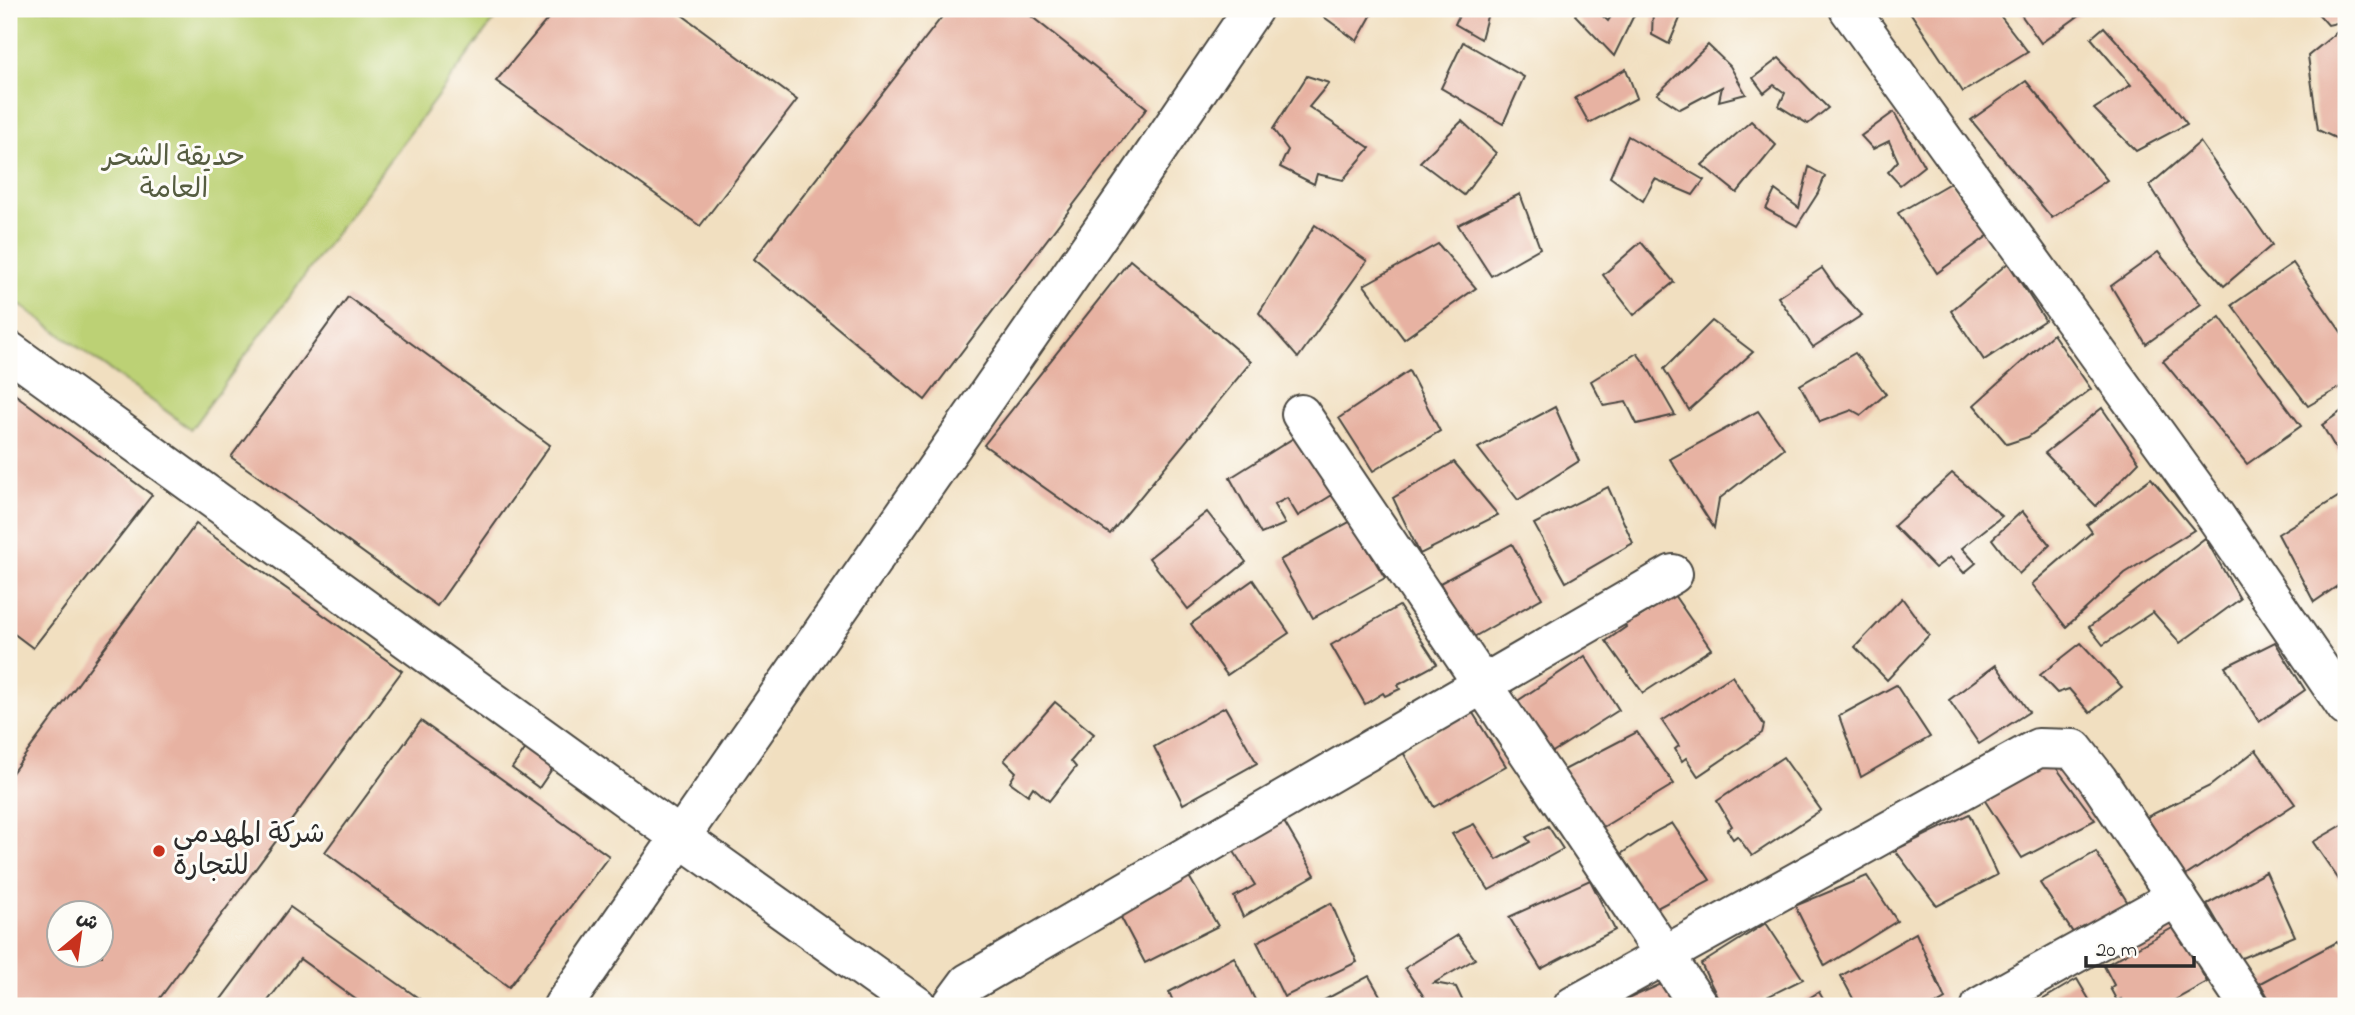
<svg xmlns="http://www.w3.org/2000/svg" width="2355" height="1015" font-family="'Indie Flower','Playpen Sans Arabic',sans-serif">
<style>
.green{fill:#bcd175;stroke:#747e50;stroke-width:2}
.building{fill:#e7b2a2;fill-rule:evenodd}
.lines{fill:none;stroke-linecap:round;stroke-linejoin:round}
.minor-casing{stroke:#494641;stroke-width:42}
.minor{stroke:#fff;stroke-width:38}
.poi-dot{fill:#c8321e;stroke:#fdfcf7;stroke-width:2.5}
.labels{text-anchor:middle;dominant-baseline:central;stroke-width:6;stroke-linejoin:round;paint-order:stroke}
.park-label{font-size:28px;fill:#565d41;stroke:#fdfcf7}
.poi-label{font-size:28px;fill:#2b2b2b;stroke:#fdfcf7;text-anchor:start}
</style>
<rect width="100%" height="100%" fill="#fdfcf7"/>
<filter id="ink" filterUnits="userSpaceOnUse"><feTurbulence type="fractalNoise" baseFrequency=".0143" numOctaves="2"/><feDisplacementMap in="SourceGraphic" scale="14" xChannelSelector="R" yChannelSelector="G"/><feConvolveMatrix kernelMatrix="1 2 1 2 8 2 1 2 1" color-interpolation-filters="sRGB"/></filter>
<filter id="wash" filterUnits="userSpaceOnUse"><feTurbulence type="fractalNoise" baseFrequency=".00686" numOctaves="4" result="noise"/><feDisplacementMap in="SourceGraphic" scale="28" xChannelSelector="R" yChannelSelector="G"/><feGaussianBlur stdDeviation="1.57" result="paint"/><feColorMatrix in="noise" values="0 0 0 0 0 0 0 0 0 0 0 0 0 0 0 0 0 1.4 0 .05"/><feComposite in="paint" operator="in"/></filter>
<g filter="url(#wash)">
<rect width="100%" height="100%" fill="#f1dfc0"/>
<polygon class="green" points="9,9 502,9 191,429 9,297"/>
<g id="blocks">
<g class="building">
<polygon points="556,9 674,9 797,100 700,226 496,81"/>
<polygon points="948,9 1022,9 1147,108 925,400 754,259"/>
<polygon points="1313,9 1375,9 1357,41"/>
<polygon points="1462,9 1489,9 1481,39 1455,24"/>
<polygon points="1579,9 1595,9 1608,21 1616,9 1636,11 1614,56 1575,15"/>
<polygon points="1653,9 1684,9 1669,44 1652,35"/>
<polygon points="1908,9 1995,9 2028,52 1963,92"/>
<polygon points="2017,9 2088,9 2041,43"/>
<polygon points="2314,9 2346,9 2346,21 2328,25"/>
<polygon points="2104,27 2164,94 2187,124 2136,151 2094,109 2131,85 2091,38"/>
<polygon points="2341,29 2346,31 2346,143 2318,130 2308,56"/>
<polygon points="1463,42 1524,77 1503,124 1441,88"/>
<polygon points="1708,45 1730,66 1746,94 1719,101 1722,87 1680,109 1657,94"/>
<polygon points="1779,58 1828,108 1808,124 1779,106 1785,93 1774,85 1764,93 1753,78"/>
<polygon points="1626,69 1637,98 1589,123 1575,98"/>
<polygon points="1307,76 1329,83 1309,107 1370,148 1343,180 1317,174 1314,184 1280,167 1288,150 1273,129"/>
<polygon points="2026,81 2107,180 2052,218 1971,120"/>
<polygon points="1894,112 1924,166 1900,185 1888,172 1898,161 1889,141 1873,149 1861,136"/>
<polygon points="1462,121 1496,153 1464,195 1420,162"/>
<polygon points="1751,121 1776,145 1737,193 1702,165"/>
<polygon points="1628,136 1704,180 1693,195 1655,179 1643,201 1610,177"/>
<polygon points="2200,142 2272,245 2224,286 2187,245 2150,185"/>
<polygon points="1809,167 1825,176 1818,193 1797,226 1766,209 1775,190 1799,208"/>
<polygon points="1950,183 1989,235 1937,273 1898,213"/>
<polygon points="1520,194 1540,248 1491,276 1458,225"/>
<polygon points="1315,225 1367,261 1298,358 1259,313"/>
<polygon points="1641,242 1674,282 1634,315 1603,275"/>
<polygon points="1438,244 1476,288 1404,339 1364,285"/>
<polygon points="2158,252 2201,304 2146,344 2111,286"/>
<polygon points="1130,260 1251,362 1110,534 984,445"/>
<polygon points="2008,263 2045,320 1984,360 1951,311"/>
<polygon points="2293,263 2346,339 2346,384 2308,406 2232,305"/>
<polygon points="1822,268 1836,288 1862,315 1813,347 1778,297"/>
<polygon points="348,297 550,445 437,606 231,457"/>
<polygon points="2220,317 2301,426 2247,464 2163,361"/>
<polygon points="1712,321 1753,352 1689,410 1664,369"/>
<polygon points="2053,334 2091,389 2028,437 2007,444 1974,405"/>
<polygon points="1637,353 1648,368 1675,415 1637,424 1626,402 1604,406 1591,381"/>
<polygon points="1855,353 1886,394 1861,415 1852,410 1820,422 1800,385"/>
<polygon points="1409,371 1440,431 1373,471 1339,418"/>
<polygon points="9,390 152,495 33,648 9,630"/>
<polygon points="1555,407 1579,461 1518,500 1478,448"/>
<polygon points="2102,408 2139,462 2096,506 2045,453"/>
<polygon points="2346,408 2346,466 2322,425"/>
<polygon points="1758,411 1784,448 1719,499 1714,528 1670,459"/>
<polygon points="1300,434 1337,492 1298,516 1287,498 1274,505 1285,524 1261,534 1230,478"/>
<polygon points="1454,462 1498,515 1420,554 1393,498"/>
<polygon points="1952,473 2002,516 1962,548 1976,563 1964,573 1950,557 1935,568 1894,526"/>
<polygon points="2151,478 2194,530 2125,573 2066,627 2032,584 2092,532 2087,525"/>
<polygon points="1608,487 1633,543 1566,582 1534,524"/>
<polygon points="2346,492 2346,580 2314,602 2278,534"/>
<polygon points="2022,511 2050,545 2019,574 1992,539"/>
<polygon points="1207,512 1246,562 1188,609 1149,558"/>
<polygon points="1351,521 1385,578 1313,618 1280,560"/>
<path d="M196,524L402,671L154,1006H18L9,1000V777ZM60,914H102V956H60Z"/>
<polygon points="2205,538 2240,599 2180,643 2153,612 2103,645 2089,627"/>
<polygon points="1512,544 1542,598 1472,638 1440,583"/>
<polygon points="1253,580 1289,633 1227,675 1191,624"/>
<polygon points="1674,595 1711,649 1643,693 1606,641 1626,627 1622,622 1634,614 1636,619"/>
<polygon points="1902,598 1929,635 1887,680 1855,647"/>
<polygon points="1399,606 1437,664 1398,685 1400,689 1385,696 1383,693 1365,704 1331,645"/>
<polygon points="2275,642 2305,690 2259,722 2225,667"/>
<polygon points="2081,643 2122,687 2090,713 2069,689 2057,693 2040,675"/>
<polygon points="1585,656 1619,710 1551,753 1516,702"/>
<polygon points="1996,665 2029,712 1979,744 1949,700"/>
<polygon points="1732,676 1764,725 1762,733 1698,776 1686,758 1682,761 1675,749 1679,746 1662,721"/>
<polygon points="1896,685 1930,737 1861,777 1839,716"/>
<polygon points="1055,702 1094,734 1071,761 1076,767 1049,801 1033,787 1028,795 1010,782 1016,772 1004,760"/>
<polygon points="1225,707 1257,763 1183,804 1154,747"/>
<polygon points="1471,710 1506,766 1434,807 1403,752"/>
<polygon points="421,721 609,856 509,987 325,852"/>
<polygon points="1637,732 1674,784 1600,829 1564,770"/>
<polygon points="527,747 554,766 539,788 512,768"/>
<polygon points="2256,750 2295,804 2182,878 2147,817 2210,786"/>
<polygon points="1783,757 1821,810 1752,856 1737,836 1733,839 1727,830 1732,826 1717,801"/>
<polygon points="2052,762 2095,820 2022,858 1978,790"/>
<polygon points="1969,814 1997,875 1937,906 1895,850"/>
<polygon points="1280,815 1315,875 1243,917 1234,897 1255,885 1228,842"/>
<polygon points="1672,823 1710,880 1655,909 1631,881 1637,877 1621,854 1647,836"/>
<polygon points="2346,823 2346,890 2313,842"/>
<polygon points="1474,824 1497,860 1530,842 1526,837 1548,826 1563,849 1489,890 1452,834"/>
<polygon points="2096,852 2128,903 2076,937 2040,883"/>
<polygon points="1184,868 1218,926 1145,963 1117,910"/>
<polygon points="2266,872 2295,936 2239,959 2207,904"/>
<polygon points="1867,876 1897,921 1825,966 1795,906"/>
<polygon points="1590,880 1615,930 1541,969 1509,917"/>
<polygon points="1331,903 1357,962 1284,997 1257,942"/>
<polygon points="290,907 424,1002 422,1006 365,1006 300,959 264,1006 216,1006"/>
<polygon points="1766,923 1803,979 1749,1006 1722,1006 1701,964"/>
<polygon points="2176,926 2207,982 2164,1006 2126,1006 2121,999 2117,1001 2110,988 2114,985 2104,966"/>
<polygon points="1916,933 1945,999 1933,1006 1857,1006 1841,976"/>
<polygon points="1458,935 1475,959 1434,983 1456,987 1465,1006 1430,1006 1405,968"/>
<polygon points="2337,942 2346,952 2345,1006 2273,1006 2260,983"/>
<polygon points="1234,957 1258,1006 1175,1006 1169,992"/>
<polygon points="1369,976 1386,1006 1313,1006"/>
<polygon points="2077,979 2093,1006 2032,1006"/>
<polygon points="1668,981 1678,1006 1612,1006"/>
<polygon points="1819,992 1827,1006 1796,1006"/>
</g>
</g>
</g>
<g filter="url(#ink)">
<use href="#blocks" fill-opacity="0" stroke="#494641" stroke-width="2"/>
<g class="lines">
<g class="minor-casing">
<g id="minor">
<polyline points="1849,9 2216,517 2346,707"/>
<polyline points="9,351 680,837 917,1006"/>
<polyline points="1301,414 1699,1006"/>
<polyline points="563,1006 1134,184 1253,9"/>
<polyline points="951,1006 968,983 1673,574"/>
<polyline points="1573,1006 2038,748 2074,749 2098,780 2249,1006"/>
<polyline points="1981,1006 2177,897"/>
</g>
</g>
<use href="#minor" class="minor"/>
</g>
</g>
<circle class="poi-dot" cx="159" cy="851" r="7"/>
<g class="labels">
<g class="park-label">
<text x="174" y="158">حديقة الشحر<tspan x="174" dy="32">العامة</tspan></text>
</g>
<g class="poi-label">
<text x="173" y="835">شركة المهدمي<tspan x="173" dy="32">للتجارة</tspan></text>
</g>
</g>
<rect width="2355" height="1015" fill="none" stroke="#fdfcf7" stroke-width="35"/>
<g transform="translate(80 934) rotate(29)"><circle r="33" fill="#fdfcf7" stroke="#a9a8a5" stroke-width="2"/>
<path d="M0-5L12 26L0 18L-12 26Z" fill="#c8321e"/>
<text y="-10" font-size="19" font-weight="bold" text-anchor="middle" fill="#2b2b2b">ش</text>
</g>
<path d="M2086 956v10h108v-10" fill="none" stroke="#2b2b2b" stroke-width="3.5"/>
<text x="2096" y="956" font-size="21" fill="#2b2b2b" stroke="#fdfcf7" stroke-width="5" paint-order="stroke">20 m</text>
</svg>
